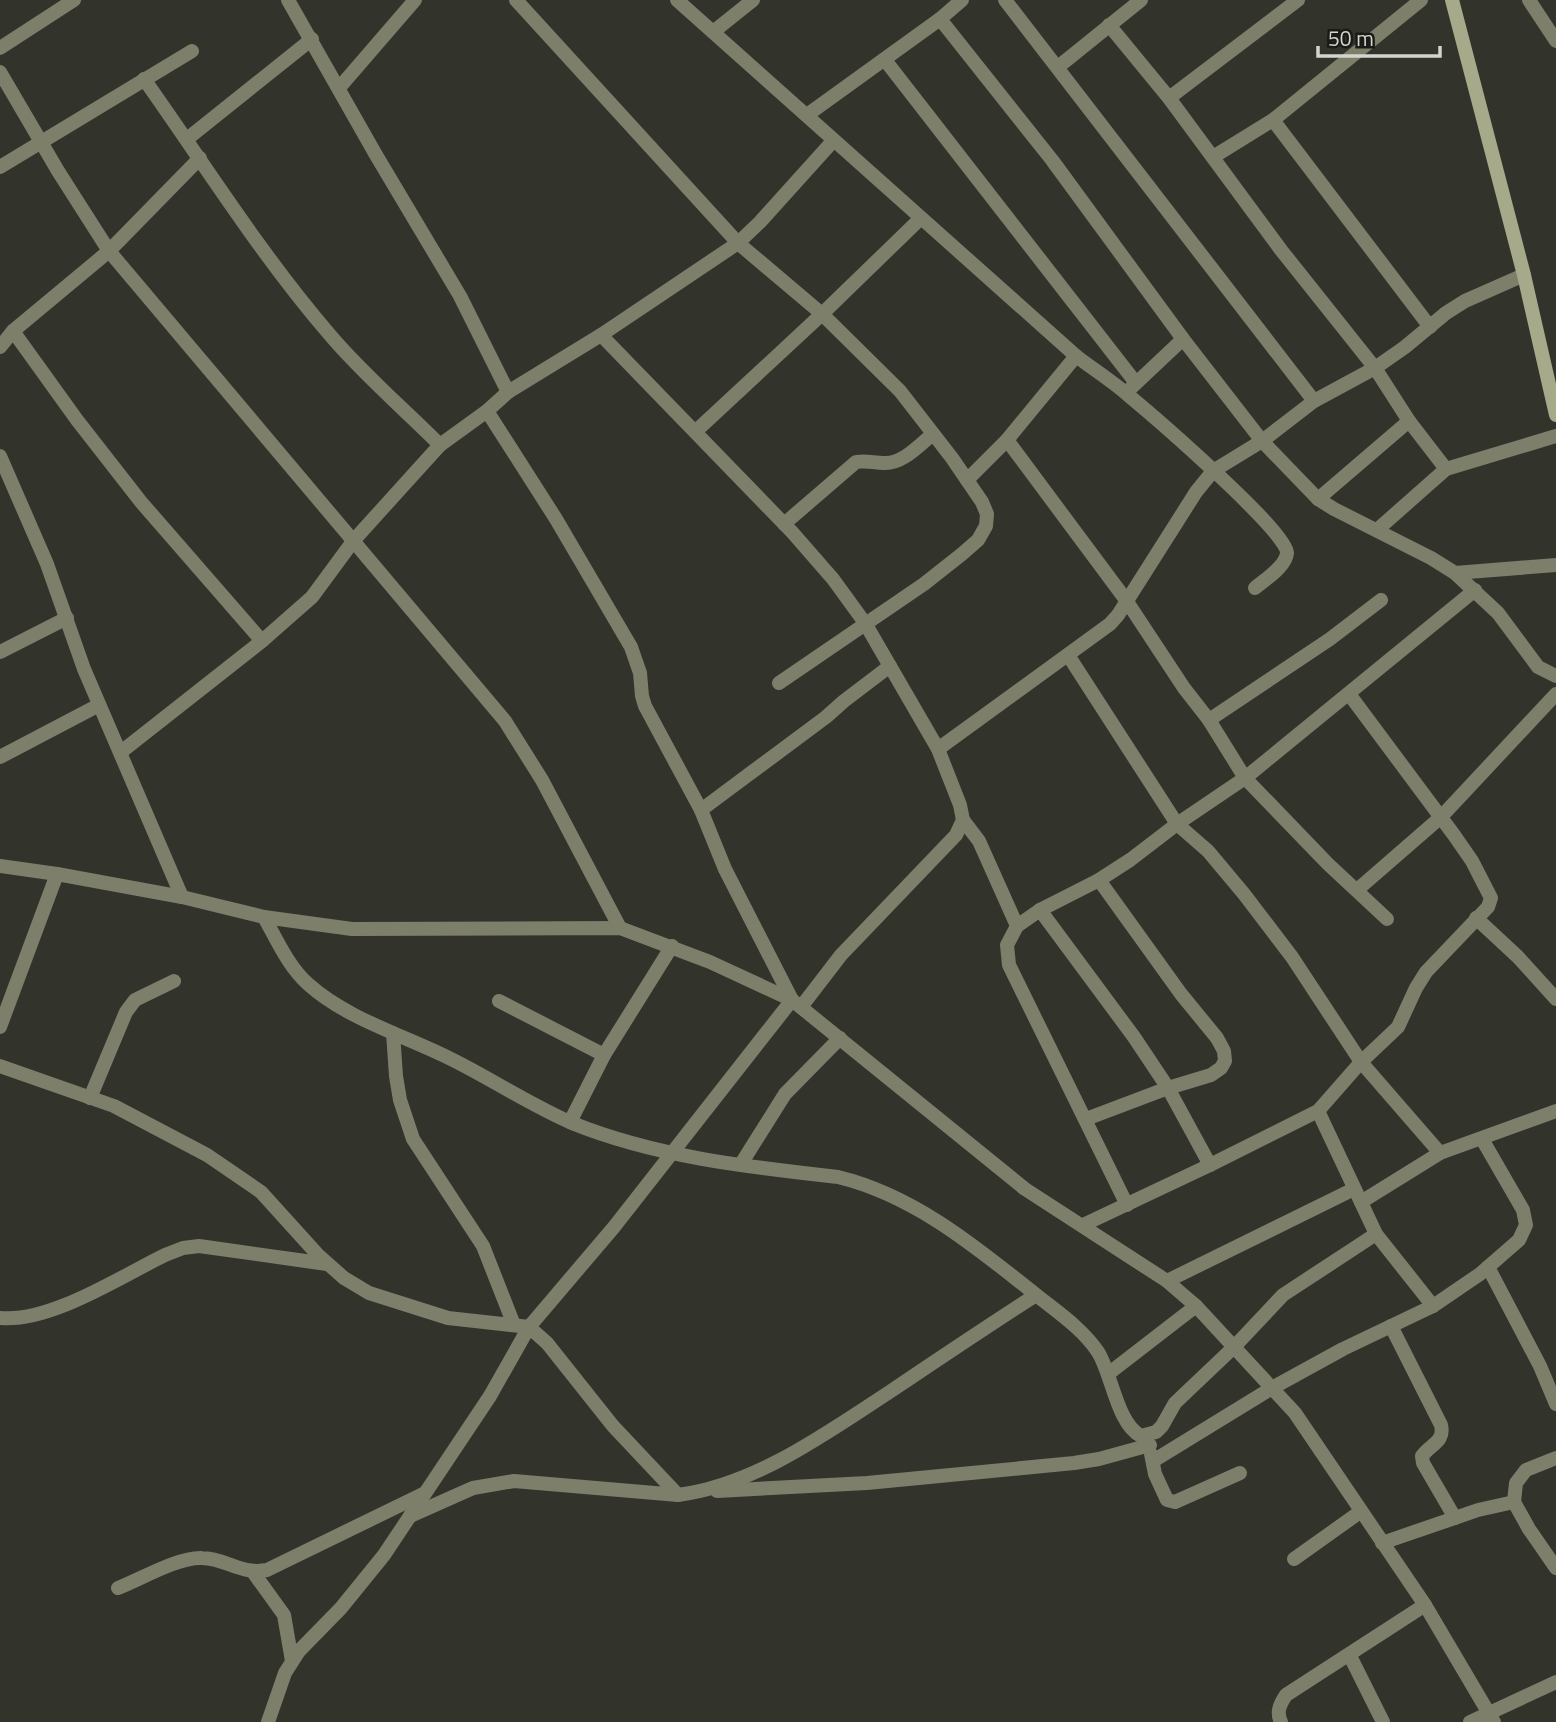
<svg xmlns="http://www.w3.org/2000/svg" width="1556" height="1722" font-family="'Titillium Web',sans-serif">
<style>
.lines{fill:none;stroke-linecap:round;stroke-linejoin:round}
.street{stroke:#7d7f6b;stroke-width:14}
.secondary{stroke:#a6aa8a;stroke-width:14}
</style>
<rect width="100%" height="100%" fill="#32332b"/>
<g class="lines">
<g class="street">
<polyline points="288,0 376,155 460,296 508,392"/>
<polyline points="516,0 738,243 822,314 900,391 952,458 982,502 987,514 986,526 978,540 962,554 924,584 779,683"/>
<path d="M677,0L1076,356C1093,369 1112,381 1128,395C1151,414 1288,532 1287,553C1286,567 1264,580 1255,588"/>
<polyline points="1005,0 1314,401"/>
<polyline points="1529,0 1556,41"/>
<polyline points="940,19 1052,160 1183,339 1262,441 1318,499 1334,509 1431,558 1455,573 1498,613 1538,667 1556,676"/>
<polyline points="1109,25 1169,98 1281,250 1375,368 1409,421 1446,469"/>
<polyline points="713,32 753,0"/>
<polyline points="0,48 74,0"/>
<polyline points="885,60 1136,383"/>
<polyline points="1058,67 1141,0"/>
<polyline points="0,72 58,171 109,251 505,721 542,780 620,928"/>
<path d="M144,79C205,165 261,255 330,335C363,374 404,409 440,445"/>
<polyline points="339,88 415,0"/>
<polyline points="1169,98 1298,0"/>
<polyline points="807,115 940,19 962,0"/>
<polyline points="1273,120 1430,327"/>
<polyline points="187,139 312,39"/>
<polyline points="1213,157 1273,120 1421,0"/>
<polyline points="0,167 192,51"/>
<polyline points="13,331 77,420 141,502 262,641"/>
<polyline points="601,335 792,532 833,579 865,623 938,749 960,805 963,820 956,835 841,955 801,1007"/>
<polyline points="0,347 13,331 109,251 200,158"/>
<polyline points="1131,388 1183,339"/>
<polyline points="696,431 822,314 921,218"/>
<polyline points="1007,440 1126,600 1184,688 1209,720 1245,778 1328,864 1387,919"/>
<polyline points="0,456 47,564 84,669 182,897"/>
<polyline points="967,480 1007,440 1076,356"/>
<polyline points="1318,499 1409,421"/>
<path d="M784,524L856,462C866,460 874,463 884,463C903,464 919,445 933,434"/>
<polyline points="1377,530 1446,469 1556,436"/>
<polyline points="1455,573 1556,565"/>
<polyline points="0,652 67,618"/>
<polyline points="1068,655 1177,824 1208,851 1244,894 1292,957 1361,1062 1440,1153"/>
<polyline points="1209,720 1330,639 1381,600"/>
<polyline points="938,749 1110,624 1118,615 1196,492 1213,471 1262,441 1314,401 1375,368 1405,347 1446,313 1465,301 1524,275"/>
<polyline points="121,752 262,641 312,597 354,540 440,445 487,411 508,392 601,335 738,243 760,222 833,141"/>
<polyline points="0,757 99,705"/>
<polyline points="701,810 826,717 844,701 890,666"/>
<polyline points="963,820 979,841 1017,926"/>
<polyline points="0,866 57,874 182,897 264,917 352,929 620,928 710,962 792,1000 1025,1189 1167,1281 1196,1306 1295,1413 1425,1605 1494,1722"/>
<polyline points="1357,890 1441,817 1556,694"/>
<polyline points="1040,910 1134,1037 1168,1088 1210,1165"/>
<path d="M264,917C277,940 288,966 308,984C347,1019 403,1035 449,1058C490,1078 530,1105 572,1123C656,1157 748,1167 838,1177C913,1195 975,1246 1035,1294C1056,1311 1082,1328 1098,1352C1112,1374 1117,1424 1141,1436L1156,1432L1162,1426L1175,1403L1234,1347L1283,1295L1376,1234"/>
<polyline points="1476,918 1518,957 1556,999"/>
<polyline points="499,1001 604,1055"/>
<polyline points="0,1027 57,874"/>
<polyline points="393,1033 396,1076 400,1100 413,1139 483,1246 514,1325"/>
<polyline points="0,1066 114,1106 207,1155 261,1192 318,1255 344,1278 369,1293 448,1318 529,1327 547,1343 613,1426 678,1495"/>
<polyline points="90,1098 126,1012 135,1000 174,981"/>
<polyline points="1318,1111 1376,1234 1433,1306"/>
<polyline points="1086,1119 1168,1088 1211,1075 1221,1068 1225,1061 1224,1051 1217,1038 1181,994 1099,880"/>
<polyline points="570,1122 604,1055 672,946"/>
<polyline points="741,1164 785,1094 840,1038"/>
<polyline points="1361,1202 1440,1153 1556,1111"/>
<polyline points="1127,1205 1009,965 1007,945 1017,926 1040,910 1099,880 1130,860 1177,824 1245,778 1475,590"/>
<polyline points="1083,1225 1210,1165 1318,1111 1361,1062 1398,1027 1416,988 1426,972 1488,907 1491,898 1472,861 1454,835 1349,694"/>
<polyline points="1488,1267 1540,1366 1556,1404"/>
<polyline points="1167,1281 1354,1189"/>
<path d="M0,1318C50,1323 120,1277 165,1255L183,1248L199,1246L327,1264"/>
<path d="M1391,1326L1441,1425C1445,1442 1431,1444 1422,1456L1423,1463L1455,1518"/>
<polyline points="1108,1374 1196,1306"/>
<polyline points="1151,1454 1155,1474 1167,1500 1175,1502 1240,1473"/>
<polyline points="1556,1458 1526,1470 1516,1483 1514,1502 1529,1529 1556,1568"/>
<polyline points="1153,1461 1272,1388 1343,1349 1433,1306 1480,1274 1519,1240 1526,1225 1523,1210 1482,1139"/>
<polyline points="717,1491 867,1483 1074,1463 1099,1459 1150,1445"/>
<path d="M410,1516L473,1488L514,1481L678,1495C755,1485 825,1434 888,1393C937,1360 986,1327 1036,1295"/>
<polyline points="1382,1543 1478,1510 1514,1502"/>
<polyline points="1294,1559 1360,1512"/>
<polyline points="253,1572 284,1615 292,1661"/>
<path d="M118,1588C141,1579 178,1557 202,1558C226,1558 240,1575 267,1570L423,1494"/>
<polyline points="1350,1656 1383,1722"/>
<polyline points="268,1722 285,1673 299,1651 341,1608 384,1555 490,1396 529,1327 614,1227 792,1000 725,869 701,810 645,706 642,696 640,673 631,647 556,519 487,411"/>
<path d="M1281,1722C1276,1712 1280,1704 1286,1695L1425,1605"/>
<polyline points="1470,1722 1556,1682"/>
</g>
<polyline class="secondary" points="1452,0 1524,275 1556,415"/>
</g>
<path d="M1318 46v10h122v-10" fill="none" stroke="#d5d5d0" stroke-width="3.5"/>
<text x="1328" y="46" font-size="21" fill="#d5d5d0" stroke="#1a1b17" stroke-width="5" paint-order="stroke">50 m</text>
</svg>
